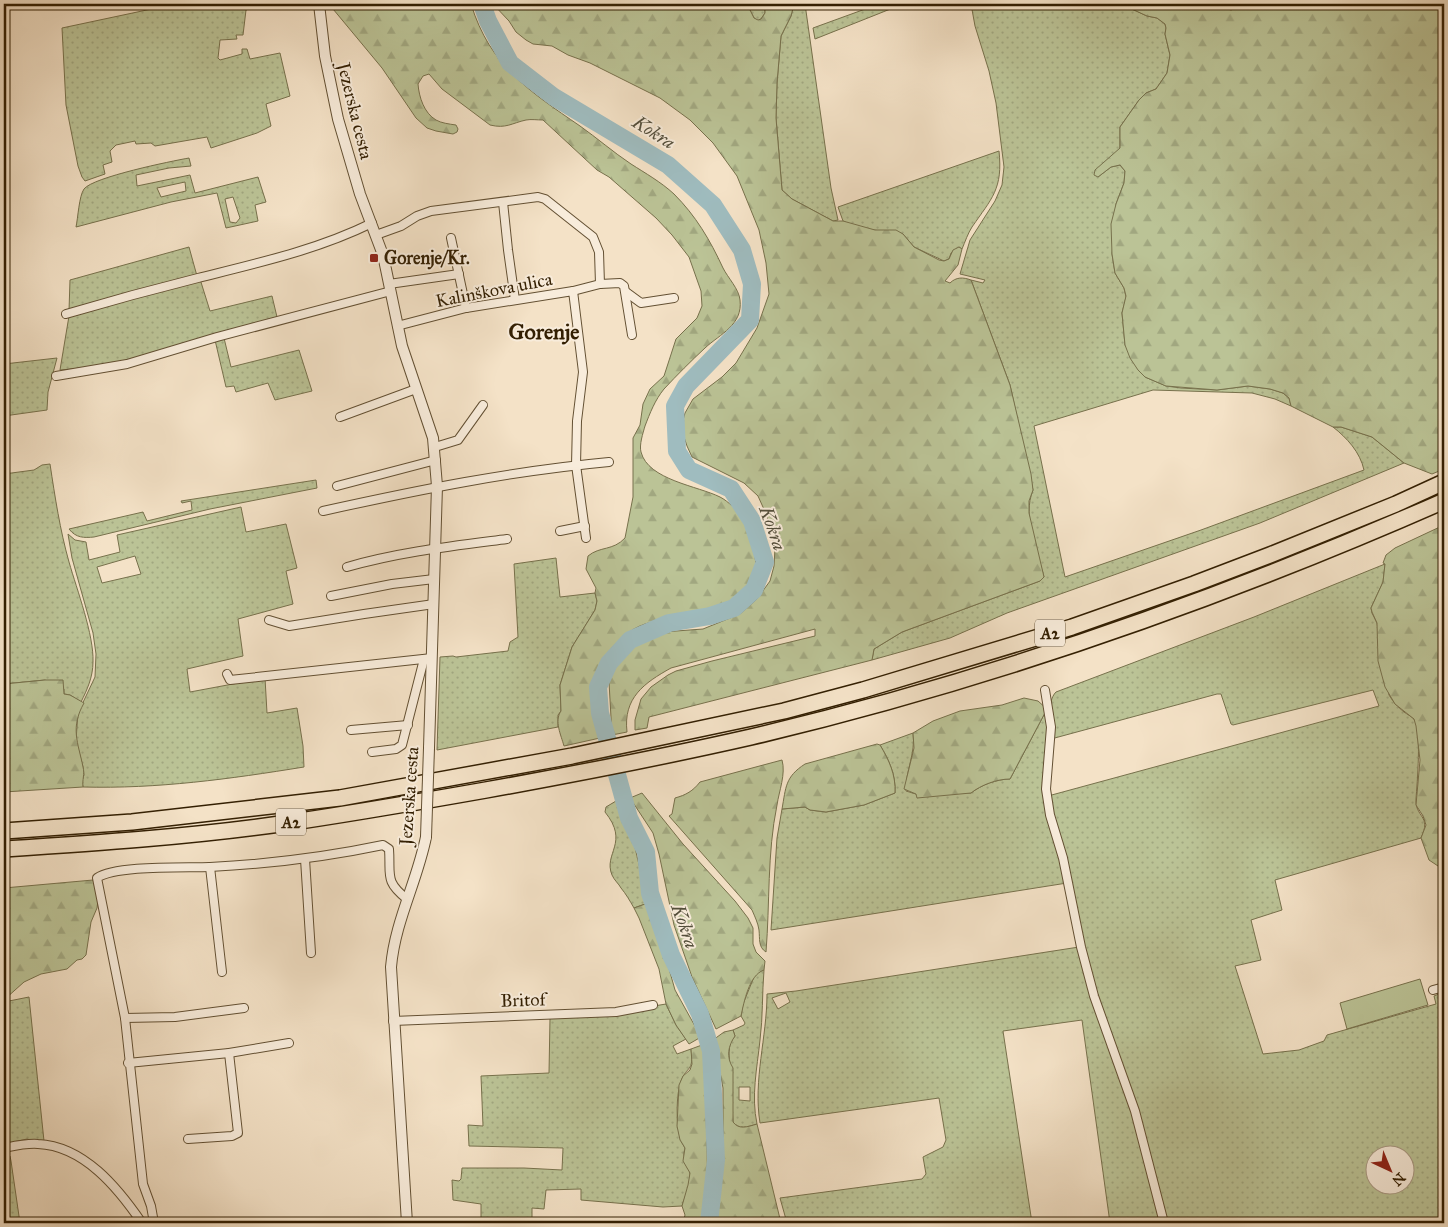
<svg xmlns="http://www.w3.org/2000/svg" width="1448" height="1227" font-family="'IM FELL Great Primer',serif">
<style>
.grass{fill:url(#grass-dots);stroke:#77714c;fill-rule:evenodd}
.forest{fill:url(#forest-firs);stroke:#77714c}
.green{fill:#bbc396;stroke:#77714c}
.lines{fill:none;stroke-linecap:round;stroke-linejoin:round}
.river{stroke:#9fbcbf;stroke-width:18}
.minor-casing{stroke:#635033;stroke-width:10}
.tertiary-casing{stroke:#635033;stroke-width:12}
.motorway-casing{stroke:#331f02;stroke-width:18}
.minor{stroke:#f8ecdb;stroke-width:8}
.tertiary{stroke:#f8ecdb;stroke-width:10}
.motorway{stroke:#f4e2c7;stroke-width:15}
.tertiary-bridge-casing{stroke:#635033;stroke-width:12;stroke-linecap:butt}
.tertiary-bridge{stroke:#f8ecdb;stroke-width:10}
.poi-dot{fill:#8f2418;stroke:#f8ecdb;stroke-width:2}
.labels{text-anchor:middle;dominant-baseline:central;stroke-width:4;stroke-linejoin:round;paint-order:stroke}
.shield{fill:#f8ecdb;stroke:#6e5c43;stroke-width:1}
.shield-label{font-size:16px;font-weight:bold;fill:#331f02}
.street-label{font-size:18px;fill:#331f02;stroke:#f8ecdb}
.poi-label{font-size:18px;font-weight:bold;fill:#331f02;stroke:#f8ecdb;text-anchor:start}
.water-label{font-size:19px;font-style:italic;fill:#534e3b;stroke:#f8ecdb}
.district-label{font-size:22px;font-weight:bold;fill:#331f02;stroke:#f8ecdb}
</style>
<defs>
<pattern id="grass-dots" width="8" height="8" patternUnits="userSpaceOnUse" patternTransform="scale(1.25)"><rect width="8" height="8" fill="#bbc396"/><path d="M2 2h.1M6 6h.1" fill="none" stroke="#a1a780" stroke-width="1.8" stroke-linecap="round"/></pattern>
<pattern id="forest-firs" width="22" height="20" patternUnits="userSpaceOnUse" patternTransform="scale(1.25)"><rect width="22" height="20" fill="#bbc396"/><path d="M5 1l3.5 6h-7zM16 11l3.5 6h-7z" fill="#a1a780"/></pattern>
</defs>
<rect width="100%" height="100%" fill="#f4e2c7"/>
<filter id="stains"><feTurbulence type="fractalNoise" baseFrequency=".004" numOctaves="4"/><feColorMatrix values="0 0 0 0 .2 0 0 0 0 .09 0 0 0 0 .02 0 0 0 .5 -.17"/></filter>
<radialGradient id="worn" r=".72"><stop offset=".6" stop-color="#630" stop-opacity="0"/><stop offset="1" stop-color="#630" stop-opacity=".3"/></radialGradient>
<g class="grass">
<polygon points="175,4 220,4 220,5 226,4 256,4 257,6 246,10 243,35 236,35 237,39 220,40 218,58 220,60 242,54 242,49 247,49 250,59 280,53 290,96 266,104 271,126 257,133 211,148 207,137 155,146 151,143 136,144 135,141 116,145 110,151 112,162 103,165 105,174 85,181 82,177 78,166 66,105 62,28"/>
<polygon points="747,4 765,4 765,13 761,19 758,21 754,18"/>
<polygon points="794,4 805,4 831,188 838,220 833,221 792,199 782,190 776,118 777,83 781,36 791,16"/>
<polygon points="879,4 903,4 815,39 813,28"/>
<path d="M971,4H1121L1147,16L1157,18L1165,24L1166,28L1165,34L1170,55L1167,73L1156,89L1146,93L1139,100L1120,127V148L1098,177L1111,167L1120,165L1125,171L1124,183L1116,204L1112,254L1115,273L1124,288L1126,297L1122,313L1125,345L1145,377L1166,386L1181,388L1217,390L1248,386L1270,389L1283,393L1289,398L1291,406L1275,399L1252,393L1153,390L1034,426L1065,577L1201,530L1364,470C1360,452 1347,438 1333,427H1341L1372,437L1404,463L1260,523L1007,613L950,638L872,660L874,649L902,632L1040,581L1044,577C1037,551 1022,517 1033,490L1010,385L971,280L983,283L985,280L960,274L970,240L995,201L1002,185L1004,167L996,103L989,71L975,26Z"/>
<path d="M999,151C1003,189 992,198 972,227C968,233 965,242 962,249L959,247L951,253L949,259L944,261L914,247L903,234C884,231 860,230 843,221L838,207Z"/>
<path d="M189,158L191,166L169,168L136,175L137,186L190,175L195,193L258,177L266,202L255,205L258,221L226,228L217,193L171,202L76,227C78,218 79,196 84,189C93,177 172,161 189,158ZM185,182L186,191L161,197L157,188ZM233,197L240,218L236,223L230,222L225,199Z"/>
<polygon points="189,247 197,276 69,311 70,280"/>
<polygon points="200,279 210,311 272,296 277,317 127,361 93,367 60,370 69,316"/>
<polygon points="224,338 231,367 299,350 312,391 275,400 268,383 236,392 234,386 226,387 215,340"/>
<polygon points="57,358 48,392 47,410 4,416 4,364"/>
<path d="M50,464C55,497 60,530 69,562C77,590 94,635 93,662C93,677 87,690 81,702L70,695L64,694V689L45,680L4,684V474L34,470L42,465Z"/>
<path d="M316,480L317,488L210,509L94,537C84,538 76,538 69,529L143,512L147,521L192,510L191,501L182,503L181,501Z"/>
<path d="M241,507L246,532L286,524L297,568L286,571L293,604L238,619L243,656L187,669L190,692L265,678L267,713L297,708L303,746L304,767C230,779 157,789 83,787L82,781L84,775L83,767L76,740L78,713L95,677L96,654L93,633L72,558L68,534L75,540L86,542L89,560L120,552L117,535ZM135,556L141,574L102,583L97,567Z"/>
<polygon points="556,558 560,597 595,593 597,601 595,610 572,647 560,685 561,711 558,715 558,727 437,750 440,657 453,656 456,657 508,651 510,642 518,637 514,564"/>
<path d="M1385,564L1383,582L1371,608L1372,613L1377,623L1389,695C1394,703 1398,707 1404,712C1407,714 1412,717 1414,719C1422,730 1417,784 1416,799C1415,818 1432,815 1421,838L1275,880L1282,910L1251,920L1261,960L1235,966L1263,1054L1299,1050L1324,1041L1327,1035L1436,1004L1434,996L1444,992V1223H1166L1114,1046L1089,969L1048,796L1379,706L1373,690L1233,725L1231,724L1221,694H1217L1051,739C1051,726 1046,702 1056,692L1254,617ZM1376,1154H1406V1184H1376Z"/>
<path d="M1047,709L1048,718L1044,775L1067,883L771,930L777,838L782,809L805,807L810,810L826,812L864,805L895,793C896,775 889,760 880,745L913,733C916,753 905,772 906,791L916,794L971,793C981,785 997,779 1010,779Z"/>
<path d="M616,801L633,839L648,903L634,908C630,901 626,894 621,888C619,884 614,880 612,875C603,853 630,843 605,812L606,807Z"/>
<path d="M1079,947L1142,1140L1162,1223H1110L1082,1020L1003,1031L1032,1223H787L780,1198L922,1179L926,1174L923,1157L943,1147L946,1140L939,1098L760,1123C753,1080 767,1037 767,994L796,991ZM786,993L790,1002L778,1009L772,998Z"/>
<path d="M764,970C762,994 763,1017 760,1040C757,1069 751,1096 757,1124C747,1127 739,1130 733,1122L729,1053L730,1043L735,1036L733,1030L744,1025L745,1023L741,1016L743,1004L754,977L759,972ZM739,1087H750V1101L739,1100Z"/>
<polygon points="29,997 44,1141 42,1143 27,1139 9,1143 4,1064 4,1002"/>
<path d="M666,1004L676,1025L686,1039L673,1046L677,1054L691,1049C694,1073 687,1065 681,1081C676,1094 676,1124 680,1137C681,1141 683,1144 685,1148C681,1160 689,1164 690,1174C691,1184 685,1196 682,1206L663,1207L581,1200V1189L546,1190L544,1209L532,1208V1223H481V1204L453,1200L452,1180L459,1181L461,1179L462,1168H524L562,1170L563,1148L469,1146L468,1125L483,1126L481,1076L549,1073L550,1018L636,1009Z"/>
<polygon points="4,1152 10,1156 11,1161 20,1223 4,1223"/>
</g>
<g class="forest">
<path d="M331,4H471C490,66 529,91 580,126C597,138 613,152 631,164C645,173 661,182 674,194C696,216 710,240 723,268C728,278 739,289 740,300C743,325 720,334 705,348C691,361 677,375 664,389C655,400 650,413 645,426C643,433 639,445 641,452C648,480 698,486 720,497C728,501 738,511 743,519C749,527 751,539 753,548C758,567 757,577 743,591C731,605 699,615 681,618C669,621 656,620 645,624C613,635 588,674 592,707C593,717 598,728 600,738L564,746C561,735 554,721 561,711L560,685L572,647L595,610L597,601L595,593L596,588L586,569L588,556C600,546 613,551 625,538L633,497V438L640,425L643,404L650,389L664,376L676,339L697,318L702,306L701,291L689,257L672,235L656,218L609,177L597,170L543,120C537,120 531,119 526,120C512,123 506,129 490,125L442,89L429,74L423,76L418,84C419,97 424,113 436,120C441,123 449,124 456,125L458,129L457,132L453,134L436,131L427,128L416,118L382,68L333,9Z"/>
<path d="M493,4H747L754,18L758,20L761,19L765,13V4H794L791,16L781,36L777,83L776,118L782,190L792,199L833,221H843L875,230H896L903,234L914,247L939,260L944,261L949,259L953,250L959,247L962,249L958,265L945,281L950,283C956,277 963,277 971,280L1010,385L1031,474L1033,490L1029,501V513L1044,577L1040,581L902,632L874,649L872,660L649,717L647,728L635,730V720L641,699L651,687L668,675L676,671L712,661L815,636V629L671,668C644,683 623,698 627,732L612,735L609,682L615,665L627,652L644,640L663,632L703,629L740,614L757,599L770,581L774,566L775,548L767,516L758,496L744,483L692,457L687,446L681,428L685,413L693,399L722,377L736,363L757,328L769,294L766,263L759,230L737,176L713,143L690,120L660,98L590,63L568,55L552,46L533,44L526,40L516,32L509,21Z"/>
<polygon points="1121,4 1210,4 1231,10 1249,4 1444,4 1444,469 1432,474 1404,463 1372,437 1341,427 1333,427 1291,406 1289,398 1283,393 1270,389 1248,386 1217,390 1166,386 1145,377 1138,370 1130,358 1125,345 1122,313 1126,296 1124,288 1115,273 1112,254 1111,224 1116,204 1124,183 1125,171 1120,165 1111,167 1098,177 1094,175 1095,170 1120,148 1120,127 1139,100 1146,93 1156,89 1167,73 1170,55 1165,34 1166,28 1165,24 1157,18 1147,16"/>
<polygon points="1444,525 1444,870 1429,860 1421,838 1426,825 1423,816 1416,805 1420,760 1416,726 1414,719 1395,704 1385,687 1378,661 1377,623 1372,612 1371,608 1383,582 1385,564 1383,563 1386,555 1395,548"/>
<path d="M45,680H63L64,694L70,695L84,703C70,728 78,742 83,767C85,774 82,780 83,787L4,792V684Z"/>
<path d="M1024,698L1038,701L1047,709L1010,779C997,779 981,785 971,793L917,798L916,794L904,789L914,748L913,733L933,721L960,711L1002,705Z"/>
<path d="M877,744L880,745C889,760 896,775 895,793L864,805L826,812L810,810L805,807L782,809C786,787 785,777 805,764Z"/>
<path d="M782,760C786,774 779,791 777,805C767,854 770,903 766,952C758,947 760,939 759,930C758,923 755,917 752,910L669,816L672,814L675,798C686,795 693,791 700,782Z"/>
<path d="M642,793L683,844L735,901L748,918L753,928V944L756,952L765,961L764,970C749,975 744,1002 741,1016L716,1029L692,977L674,925L659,854L653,833L630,798Z"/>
<polygon points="93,880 98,900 97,908 91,922 86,955 82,959 77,960 67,969 41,974 24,982 5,999 4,1002 4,888"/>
<polygon points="648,903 661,940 675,990 701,1037 689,1044 676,1025 666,1004 659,969 639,918 634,908"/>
<path d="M733,1030L735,1036C728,1046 726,1057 733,1068V1122C739,1130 747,1127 757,1124L781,1223H715L723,1160V1088L717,1056V1047L713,1040L724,1032Z"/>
<path d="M702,1045C712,1061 705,1093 706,1112C707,1151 709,1185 705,1223H683L685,1215L682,1206L688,1185L690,1173L683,1161L685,1148L680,1140L677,1126L679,1085L683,1076L690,1070L692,1064L691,1049Z"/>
</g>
<polygon class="green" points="1420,979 1428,1005 1347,1029 1340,1003"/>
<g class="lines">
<polyline class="river" points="482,4 488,21 510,63 554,97 668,165 713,205 742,250 752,284 750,320 686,386 675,406 677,451 689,470 731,489 752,521 765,562 754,590 734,608 710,616 669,623 630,640 609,663 598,687 600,713 629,818 646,852 650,893 671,955 700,1014 711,1051 716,1160 709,1223"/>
<g class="minor-casing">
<g id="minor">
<polyline points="503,202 508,250 515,300"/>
<polyline points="376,235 401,226 417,216 431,211 538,197 545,199 593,237 599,252 600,284"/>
<polyline points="451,238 466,308"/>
<polyline points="389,284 459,274"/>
<polyline points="573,291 600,284 620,283 624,286 632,335"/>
<polyline points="626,292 641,303 674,298"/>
<path d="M66,314C110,301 154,289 198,278C258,263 317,250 372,223"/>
<polyline points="397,326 466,308 573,291 583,372 577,421 576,465 586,538"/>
<polyline points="56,376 127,364 217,337 391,291"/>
<polyline points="340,417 416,389"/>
<polyline points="435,447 458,440 483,405"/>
<polyline points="337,486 436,460"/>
<path d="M323,511C418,490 512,471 609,462"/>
<polyline points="560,531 585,526"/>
<path d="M347,567C399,552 453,546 507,539"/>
<polyline points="331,596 392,584 434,579"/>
<polyline points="269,620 289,626 364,614 434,604"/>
<polyline points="227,674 230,680 432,658"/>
<polyline points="1045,690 1051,727 1046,789 1050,815 1063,858 1081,947 1094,996 1135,1111 1164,1223"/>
<polyline points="351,730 408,725"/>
<polyline points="372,752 396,749 402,745 424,659"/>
<polyline points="305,859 311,953"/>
<polyline points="210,867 222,972"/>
<polyline points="1433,990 1444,987"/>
<polyline points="125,1018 175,1017 244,1008"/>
<polyline points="393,1021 616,1012 653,1005"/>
<polyline points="128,1063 229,1053 289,1043"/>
<polyline points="188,1139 232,1136 238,1133 229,1053"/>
<path d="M4,1148C14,1146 27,1143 38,1144C84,1146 118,1188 142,1223"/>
<path d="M154,1223L151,1206L143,1184L125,1018L97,878C116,865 184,868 210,867C268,864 326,857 383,845L389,849C391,875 384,881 407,899"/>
</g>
</g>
<g class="tertiary-casing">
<g id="tertiary">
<polyline points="319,4 325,56 338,119 360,194 383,255 402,346 433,438 437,486 429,748"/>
<path d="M407,1223L391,967C395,921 417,882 426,837"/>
</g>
</g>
<g class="motorway-casing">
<g id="motorway">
<polyline points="4,831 132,822 340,798 572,756 784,711 863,690 1072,627 1194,584 1270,555 1396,504 1444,482"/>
<path d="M4,849C96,843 188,837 280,824C349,814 418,802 486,790C575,774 663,757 751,737C988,681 1221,599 1444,501"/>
</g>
</g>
<use href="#minor" class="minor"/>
<use href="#tertiary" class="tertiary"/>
<use href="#motorway" class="motorway"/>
<g class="tertiary-bridge-casing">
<polyline id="tertiary-bridge" points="426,837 429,748"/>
</g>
<use href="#tertiary-bridge" class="tertiary-bridge"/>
</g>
<rect class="poi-dot" x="369" y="253" width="10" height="10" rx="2.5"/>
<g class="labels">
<g class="shield">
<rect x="1035" y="619.5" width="30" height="27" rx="4"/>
<rect x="276" y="808.5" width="30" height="27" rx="4"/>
</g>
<g class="shield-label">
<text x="1050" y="633">A2</text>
<text x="291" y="822">A2</text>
</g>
<g class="street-label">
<text transform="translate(355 111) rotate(76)">Jezerska cesta</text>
<text transform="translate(494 290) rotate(-11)">Kalinškova ulica</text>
<text transform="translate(409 796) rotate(-86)">Jezerska cesta</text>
<text transform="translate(523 1000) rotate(-2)">Britof</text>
</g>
<g class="poi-label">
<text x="384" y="258">Gorenje/Kr.</text>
</g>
<g class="water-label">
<text transform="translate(654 132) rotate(32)">Kokra</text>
<text transform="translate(773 528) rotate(70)">Kokra</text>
<text transform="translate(685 926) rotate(70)">Kokra</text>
</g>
<g class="district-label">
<text x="544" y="331">Gorenje</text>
</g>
</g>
<rect width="1448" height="1227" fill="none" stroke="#f4e2c7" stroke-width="20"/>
<rect x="5" y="5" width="1438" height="1217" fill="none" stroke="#331f02" stroke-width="2.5"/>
<rect x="10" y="10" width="1428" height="1207" fill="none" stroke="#331f02"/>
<g transform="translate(1390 1170) rotate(136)"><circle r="24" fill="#f8ecdb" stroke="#a99a84"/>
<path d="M0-4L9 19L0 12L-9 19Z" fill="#8f2418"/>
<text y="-8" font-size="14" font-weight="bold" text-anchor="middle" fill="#331f02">N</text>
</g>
<rect width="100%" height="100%" filter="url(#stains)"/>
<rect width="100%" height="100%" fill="url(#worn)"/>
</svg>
